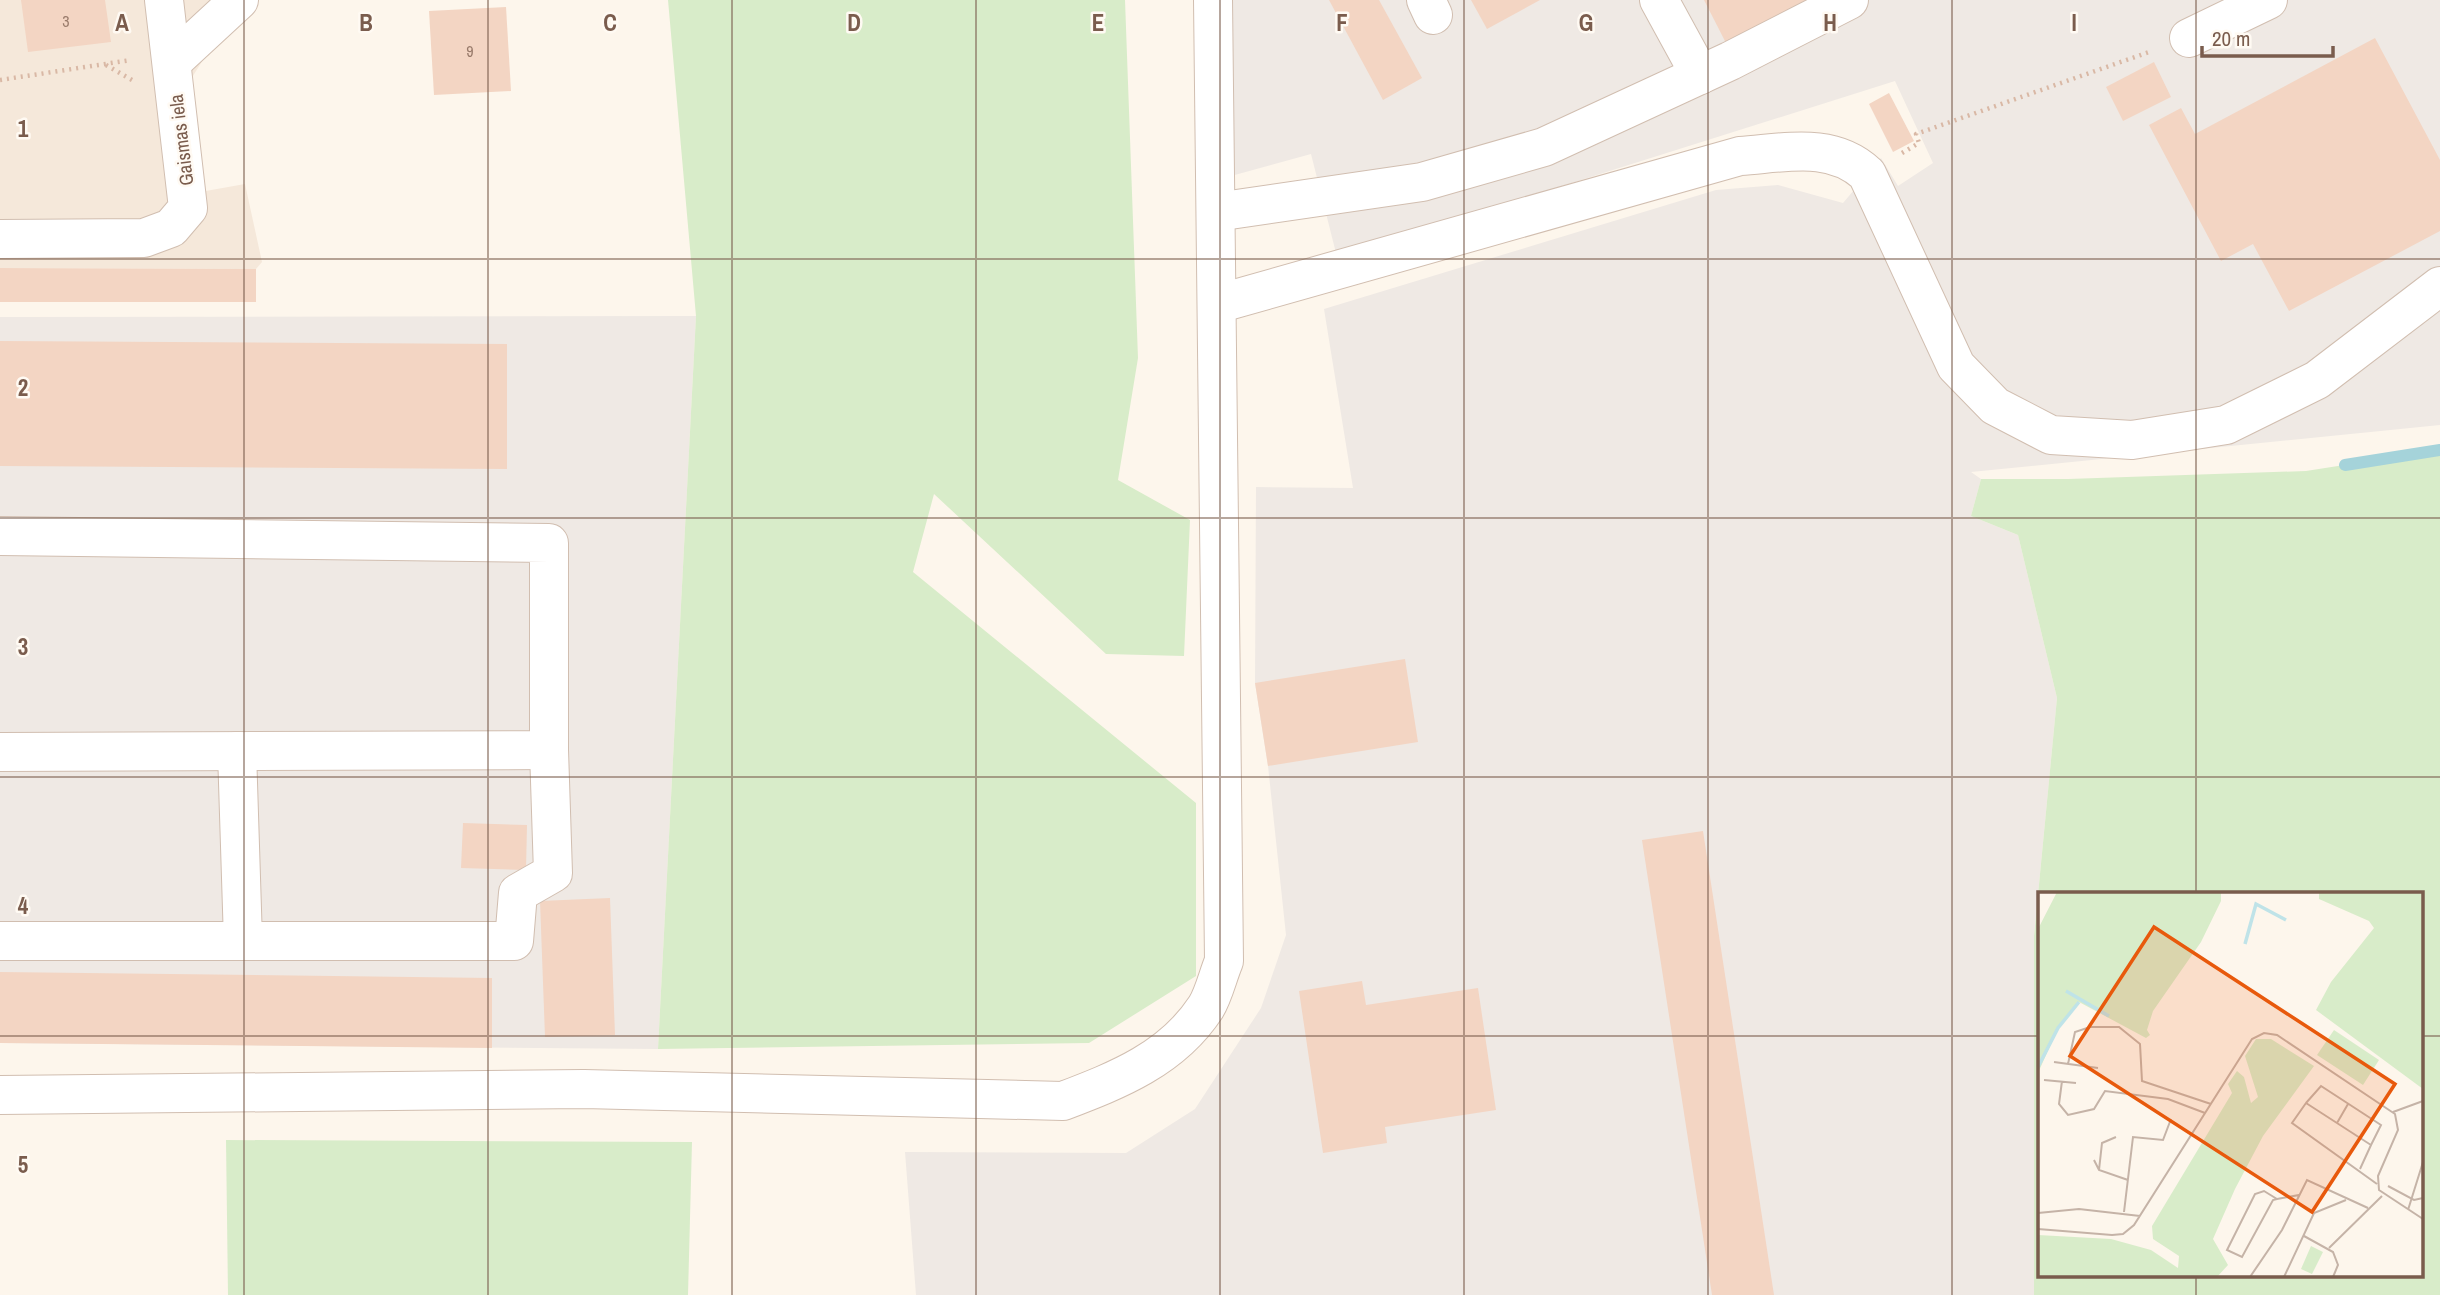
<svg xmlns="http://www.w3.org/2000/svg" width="2440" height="1295" font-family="'Archivo Narrow',sans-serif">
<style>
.residential{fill:#f5e8da}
.industrial{fill:#efe9e4}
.green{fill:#d8ecc9;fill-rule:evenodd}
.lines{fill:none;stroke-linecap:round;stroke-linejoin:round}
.stream{stroke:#a5d3da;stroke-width:12}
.building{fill:#f3d5c3}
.minor-casing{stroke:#d1beb0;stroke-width:40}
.path{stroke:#d9b8a5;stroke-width:4.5;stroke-dasharray:2 5;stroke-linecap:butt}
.minor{stroke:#fff;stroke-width:38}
.grid{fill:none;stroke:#7a5c4d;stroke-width:2;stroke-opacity:0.55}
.labels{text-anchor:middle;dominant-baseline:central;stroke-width:5;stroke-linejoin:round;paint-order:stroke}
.number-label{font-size:16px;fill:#987a6a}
.street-label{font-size:19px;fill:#7a5c4d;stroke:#fffaf3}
.inset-river{fill:none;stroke:#bfe3e8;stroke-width:3.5}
.inset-road{fill:none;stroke:#c5b3a7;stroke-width:2}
.view{fill:#e8590c;fill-opacity:0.15;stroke:#e8590c;stroke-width:3.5}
.inset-edge{fill:none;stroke:#7a5c4d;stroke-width:3.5}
.grid-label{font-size:23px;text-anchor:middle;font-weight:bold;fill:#7a5c4d;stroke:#fffaf3;stroke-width:5;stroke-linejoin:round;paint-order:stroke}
</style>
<rect width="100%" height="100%" fill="#fdf6ec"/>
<polygon class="residential" points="0,0 257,0 218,36 191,79 200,192 245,184 262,262 256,269 0,268"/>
<g class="industrial">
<polygon points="1233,0 2440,0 2440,425 1971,472 1981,479 1971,516 2018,535 2057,698 2034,936 2034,1295 916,1295 905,1152 1126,1153 1195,1109 1261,1008 1286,935 1268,766 1255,683 1256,487 1353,488 1324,309 1716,190 1778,185 1843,203 1881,158 1898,186 1933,163 1895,81 1337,257 1311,154 1231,176 1227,21"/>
<polygon points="696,316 658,1049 0,1043 0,317"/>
</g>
<g class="green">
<polygon points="668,0 1125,0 1138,358 1118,480 1190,520 1184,656 1106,654 934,494 913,572 1196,803 1196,976 1089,1043 658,1049 696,316"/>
<path d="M2440,450V1295H2034V936L2057,698L2018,535L1971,516L1981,479H2068L2306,471ZM2039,894H2421V1276H2039Z"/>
<polygon points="226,1140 692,1142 688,1295 228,1295"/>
</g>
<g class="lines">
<polyline class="stream" points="2345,465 2440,450"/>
</g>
<g class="building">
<polygon points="21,0 105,0 111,42 28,52"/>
<polygon points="1329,0 1379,0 1422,78 1383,100"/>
<polygon points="1471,0 1540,0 1487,29"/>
<polygon points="1704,0 1813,0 1727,45"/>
<polygon points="506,7 511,91 434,95 429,11"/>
<polygon points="2375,38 2440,160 2440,231 2289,311 2253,244 2221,261 2149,125 2181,108 2195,134"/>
<polygon points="2154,62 2171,97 2123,121 2106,87"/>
<polygon points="1889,93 1914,141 1893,152 1869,104"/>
<polygon points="0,268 256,269 256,302 0,302"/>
<polygon points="0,341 507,344 507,469 0,466"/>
<polygon points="1405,659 1418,742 1268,766 1255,683"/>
<polygon points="463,823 527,825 526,870 461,868"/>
<polygon points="1703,831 1774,1295 1712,1295 1642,840"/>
<polygon points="610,898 615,1035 545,1037 540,901"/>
<polygon points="0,972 492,978 492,1048 0,1043"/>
<polygon points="1362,981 1366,1005 1478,988 1496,1110 1385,1127 1387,1143 1323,1153 1299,991"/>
</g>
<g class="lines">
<g class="minor-casing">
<g id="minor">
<polyline points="1426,0 1433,15"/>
<polyline points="1659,0 1700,75"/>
<polyline points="2189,38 2268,0"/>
<polyline points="172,62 239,0"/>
<polyline points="1216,212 1422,182 1544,147 1730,61 1849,0"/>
<polyline points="0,239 144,238 171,228 188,208 164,0"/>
<path d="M1217,304L1740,156C1785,153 1832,141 1867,174L1956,366L1995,406L2051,435L2132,440L2226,425L2317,380L2440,286"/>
<polyline points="0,536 549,543 549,750 0,752"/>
<polyline points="237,751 243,941"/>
<polyline points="0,941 514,941 518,893 553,873 549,750"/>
<path d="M0,1095L584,1089L1063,1101C1118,1080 1172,1059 1206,1007C1214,994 1218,975 1224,961L1213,0"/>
</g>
</g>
<g class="path">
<polyline points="106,65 132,80"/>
<polyline points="0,80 131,60"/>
<polyline points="1902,153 1919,143 1916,134 2152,51"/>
</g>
<use href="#minor" class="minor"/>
</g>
<path class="grid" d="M244,0V1295M488,0V1295M732,0V1295M976,0V1295M1220,0V1295M1464,0V1295M1708,0V1295M1952,0V1295M2196,0V894M0,259H2440M0,518H2440M0,777H2440M0,1036H2039M2421,1036H2440M2196,1276V1295"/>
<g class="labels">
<g class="number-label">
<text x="66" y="21">3</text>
<text x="470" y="51">9</text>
</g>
<g class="street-label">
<text transform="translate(181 140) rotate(-97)">Gaismas iela</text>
</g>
</g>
<g transform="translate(2038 892)">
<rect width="385" height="385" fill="#fdf6ec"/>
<path d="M19,0H183V9L163,50L115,119L109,138L112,143L108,146L41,110L20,136L0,181V37ZM300,0H385V197L278,118L293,90L336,36L331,29L281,7V1ZM296,138L341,168L325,193L279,163ZM218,147H233L276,174L225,244L197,297L175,347L190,373L179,385H0V343L73,347L113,358L140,376L141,364L115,347L114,334L194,201L190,192L199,179L206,185L213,211L220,205L207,164ZM273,354L285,360L274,382L263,377Z" fill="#d8ecc9"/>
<path class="inset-river" d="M207,52L218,12L248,28M28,99L71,124M0,175L20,136L41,110"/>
<path class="inset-road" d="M16,170L60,176M30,172L37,140L52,135H81L102,152L104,189L173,212M6,188L38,191M24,189L21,212L30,223L56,217L67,199L130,207L167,221M268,211L283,194L343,233L333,253M355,220L385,209M299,231L310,212M56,268L61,278L90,288M322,277L333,253L268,211L254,231L339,292M61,278L64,251L78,245M350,294L376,308L385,306M239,307L226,299L217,302L189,358L204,365L235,308L239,307L261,303M370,318L385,270M86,320L95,245L125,248L133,227M0,321L41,317L102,324M0,337L74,343L85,342L96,333L214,147L226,141L239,143L357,222L360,238L340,284L341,298L385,327M266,344L295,360L300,373L295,385M291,356L344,304M212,385L244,338L269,288L330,316M246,385L276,321L308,308"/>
<path class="view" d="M116,35L357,192L274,320L32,164Z"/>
<rect width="385" height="385" class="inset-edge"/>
</g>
<g class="grid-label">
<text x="122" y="31">A</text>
<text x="366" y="31">B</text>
<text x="610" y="31">C</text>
<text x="854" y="31">D</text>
<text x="1098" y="31">E</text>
<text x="1342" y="31">F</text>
<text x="1586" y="31">G</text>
<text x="1830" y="31">H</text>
<text x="2074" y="31">I</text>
<text x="23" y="137">1</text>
<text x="23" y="396">2</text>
<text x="23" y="655">3</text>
<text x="23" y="914">4</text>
<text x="23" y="1173">5</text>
</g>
<path d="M2202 46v10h131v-10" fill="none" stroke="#7a5c4d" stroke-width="3.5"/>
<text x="2212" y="46" font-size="21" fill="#7a5c4d" stroke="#fffaf3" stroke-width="5" paint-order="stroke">20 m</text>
</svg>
